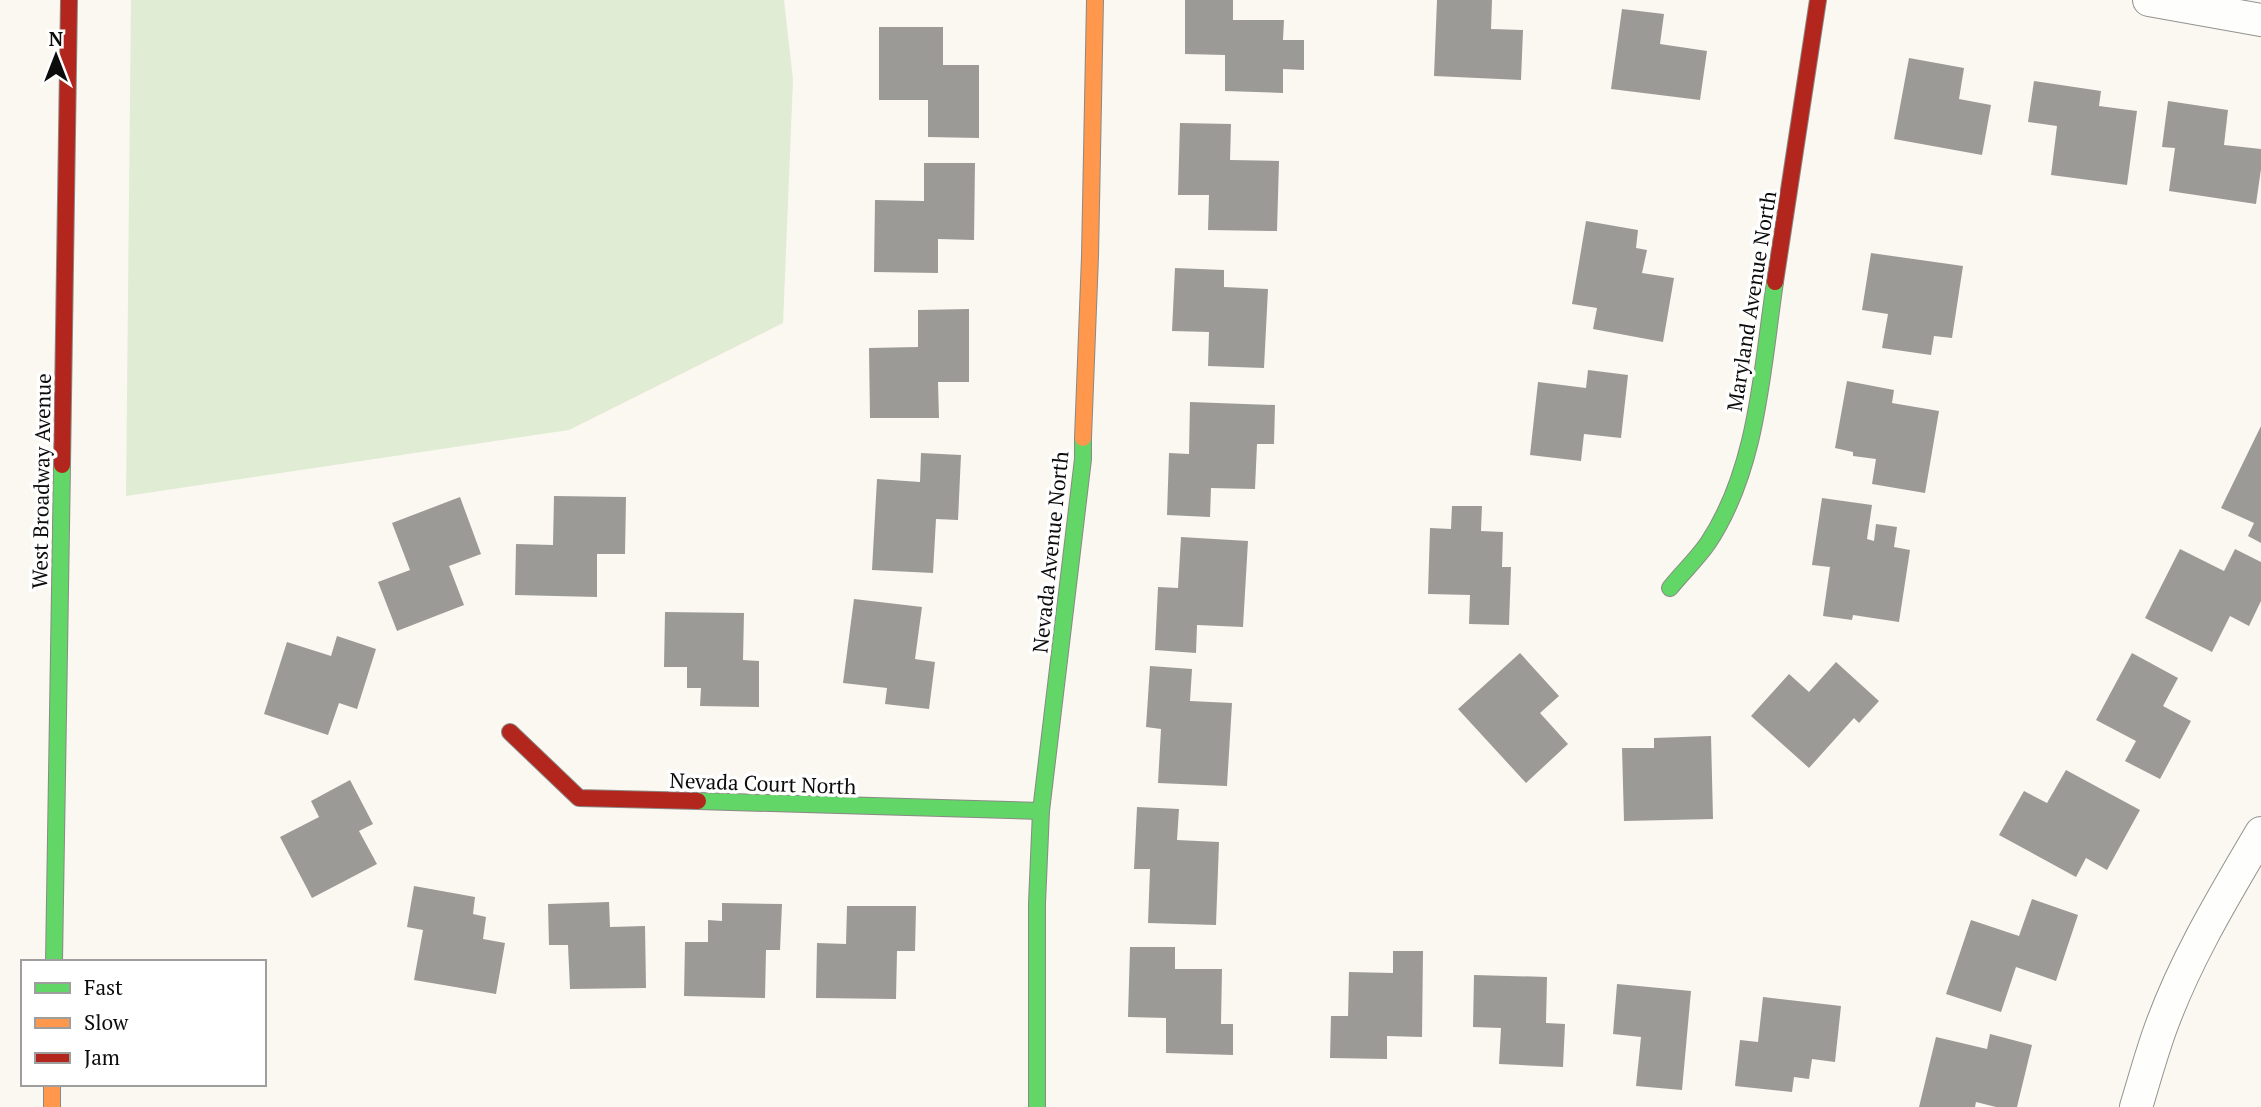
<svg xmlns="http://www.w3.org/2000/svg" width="2261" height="1107" font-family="'PT Serif',serif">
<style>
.green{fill:#e0ecd3}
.building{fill:#9c9a96}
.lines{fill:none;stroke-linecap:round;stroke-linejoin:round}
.street-casing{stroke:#93928f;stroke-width:34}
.fast-casing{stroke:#8a8985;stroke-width:18}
.slow-casing{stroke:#8a8985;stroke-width:18}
.jam-casing{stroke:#8a8985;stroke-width:18}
.street{stroke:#fefefd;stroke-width:32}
.fast{stroke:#63d668;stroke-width:16}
.slow{stroke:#ff974d;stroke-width:16}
.jam{stroke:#b3261e;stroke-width:16}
.labels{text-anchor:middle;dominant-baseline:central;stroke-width:7;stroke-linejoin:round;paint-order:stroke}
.street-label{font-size:21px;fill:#0c0c0c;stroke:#fff}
</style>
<rect width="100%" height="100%" fill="#faf8f0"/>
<polygon class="green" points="131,0 784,0 793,80 783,323 569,430 126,496"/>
<g class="building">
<polygon points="1185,0 1233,0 1233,20 1284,20 1283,40 1304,40 1304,70 1283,69 1283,93 1225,91 1225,55 1185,54"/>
<polygon points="1437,0 1492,0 1491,29 1523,30 1521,80 1434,76"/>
<polygon points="1622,9 1664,14 1660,44 1707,51 1700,100 1611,89"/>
<polygon points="879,27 943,27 943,65 979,65 979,138 928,137 928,100 879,100"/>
<polygon points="1909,58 1964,68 1959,99 1991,105 1982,155 1894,139"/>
<polygon points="2034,81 2101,91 2099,106 2137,111 2127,185 2051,175 2057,126 2028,122"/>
<polygon points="2168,101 2228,110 2224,145 2261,149 2261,169 2256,204 2169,191 2175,148 2162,147"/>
<polygon points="1180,123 1231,124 1230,160 1279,161 1277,231 1208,230 1209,195 1178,195"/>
<polygon points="924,163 975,163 974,240 938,239 938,273 874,272 875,200 924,201"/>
<polygon points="1586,221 1638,230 1636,248 1647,250 1642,273 1674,278 1663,342 1593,329 1597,308 1572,304"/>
<polygon points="1871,253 1963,266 1952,338 1934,336 1931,355 1882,348 1888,314 1862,310"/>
<polygon points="1175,268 1224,270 1224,287 1268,289 1264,368 1208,366 1209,332 1172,331"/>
<polygon points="969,309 969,382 938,382 939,418 870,418 869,348 918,347 918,310"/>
<polygon points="1588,370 1628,375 1621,438 1584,434 1581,461 1530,455 1538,382 1586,388"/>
<polygon points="1847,381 1894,390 1892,403 1939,411 1925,493 1872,484 1876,459 1853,456 1853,452 1835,448"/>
<polygon points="1190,402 1275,405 1274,444 1257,444 1255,489 1211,488 1210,517 1167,515 1169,453 1189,454"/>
<polygon points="2261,426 2261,543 2248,536 2254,523 2221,508"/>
<polygon points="921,453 961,455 958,520 936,519 933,573 872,570 877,479 920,482"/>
<polygon points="554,496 626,497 625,554 597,554 597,597 515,595 516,544 553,545"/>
<polygon points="460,497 481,554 449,566 464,605 397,631 378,582 410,570 392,523"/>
<polygon points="1822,498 1872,505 1867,539 1874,541 1876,524 1897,527 1894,547 1910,550 1899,622 1853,615 1852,620 1823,616 1830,567 1812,565"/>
<polygon points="1452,506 1482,506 1481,531 1503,532 1502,567 1511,567 1509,625 1469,624 1470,595 1428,594 1430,528 1451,529"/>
<polygon points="1181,537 1248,541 1243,627 1197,625 1196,653 1155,650 1158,587 1178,588"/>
<polygon points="2180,549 2224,571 2235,549 2261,562 2261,601 2249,626 2230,616 2212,652 2145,618"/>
<polygon points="854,599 922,607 915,659 935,662 929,709 885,704 887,688 843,683"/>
<polygon points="665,612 744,613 743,660 759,661 759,707 700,706 701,688 687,688 687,667 664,667"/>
<polygon points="337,636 376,649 357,709 339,703 328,735 264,714 287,642 331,656"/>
<polygon points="1520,653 1559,696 1540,713 1568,744 1526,783 1458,709"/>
<polygon points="2132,653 2178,678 2163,706 2191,721 2160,779 2125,761 2136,741 2096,720"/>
<polygon points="1836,662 1879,701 1859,723 1854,718 1809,768 1751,716 1789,674 1809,692"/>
<polygon points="1150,666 1192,669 1190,701 1232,703 1227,786 1158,783 1161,729 1146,727"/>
<polygon points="1711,736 1713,819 1624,821 1622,748 1654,748 1654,738"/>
<polygon points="2066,770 2140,810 2107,870 2086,858 2076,877 1999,835 2024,791 2047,803"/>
<polygon points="350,780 373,824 359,831 377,864 312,898 280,837 319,817 311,801"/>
<polygon points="1137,807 1179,809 1177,840 1219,842 1216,925 1148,923 1150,869 1134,869"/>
<polygon points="414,886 475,897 473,914 486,917 483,939 505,943 496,994 414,980 423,930 407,927"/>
<polygon points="2032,899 2078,915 2056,981 2016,967 2001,1012 1946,994 1971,920 2019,936"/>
<polygon points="609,902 610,927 645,926 646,988 570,989 568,945 549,945 548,904"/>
<polygon points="722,903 782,904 780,950 766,950 765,998 684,996 685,942 708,942 708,920 722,921"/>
<polygon points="847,906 916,906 915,951 897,951 896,999 816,998 817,943 846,944"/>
<polygon points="1130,947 1175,947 1175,969 1222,969 1221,1024 1233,1024 1233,1055 1166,1053 1166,1018 1128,1017"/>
<polygon points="1393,951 1423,951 1422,1037 1387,1036 1387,1059 1330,1058 1331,1016 1348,1016 1349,972 1393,973"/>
<polygon points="1474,975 1547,977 1546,1023 1565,1024 1563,1067 1499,1064 1501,1028 1473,1027"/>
<polygon points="1617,984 1691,991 1682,1090 1636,1086 1641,1037 1613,1034"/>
<polygon points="1763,997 1841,1006 1835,1062 1812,1059 1809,1079 1794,1077 1792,1092 1735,1086 1740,1040 1758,1042"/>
<polygon points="1990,1034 2032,1045 2017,1107 1996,1107 1976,1102 1975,1107 1919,1107 1936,1037 1987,1049"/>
</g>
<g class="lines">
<g class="street-casing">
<g id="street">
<polyline points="2149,0 2261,20"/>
<path d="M2136,1107C2144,1081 2151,1055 2160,1030C2185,960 2224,896 2261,833"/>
</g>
</g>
<g class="fast-casing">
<g id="fast">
<path d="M1670,588C1682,573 1697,559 1708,543C1758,468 1762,368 1775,282"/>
<polyline points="698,801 1041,811"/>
<polyline points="54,962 62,465"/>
<polyline points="1037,1107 1037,903 1041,811 1083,459 1083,438"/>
</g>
</g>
<g class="slow-casing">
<g id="slow">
<polyline points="1083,438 1090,256 1095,0"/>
<polyline points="52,1084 52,1107"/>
</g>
</g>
<g class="jam-casing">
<g id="jam">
<polyline points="1775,282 1818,0"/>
<polyline points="62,465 69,0"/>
<polyline points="510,732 579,798 698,801"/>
</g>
</g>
<use href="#street" class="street"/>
<use href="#fast" class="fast"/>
<use href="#slow" class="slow"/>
<use href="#jam" class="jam"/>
</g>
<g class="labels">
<g class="street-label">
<text transform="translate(1751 301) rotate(-81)">Maryland Avenue North</text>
<text transform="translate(41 481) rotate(-89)">West Broadway Avenue</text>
<text transform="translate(1050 552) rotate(-84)">Nevada Avenue North</text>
<text transform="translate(763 783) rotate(2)">Nevada Court North</text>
</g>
</g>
<rect x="21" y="960" width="245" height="126" fill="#ffffff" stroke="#9e9e9e" stroke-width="2"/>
<rect x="35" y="983" width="35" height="10" fill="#63d668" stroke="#9e9e9e" stroke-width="2"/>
<text x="84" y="995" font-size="21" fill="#0c0c0c">Fast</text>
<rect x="35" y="1018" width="35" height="10" fill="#ff974d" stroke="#9e9e9e" stroke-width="2"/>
<text x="84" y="1030" font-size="21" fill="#0c0c0c">Slow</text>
<rect x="35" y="1053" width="35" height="10" fill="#b3261e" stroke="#9e9e9e" stroke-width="2"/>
<text x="84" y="1065" font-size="21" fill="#0c0c0c">Jam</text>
<g transform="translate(56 56)" stroke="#ffffff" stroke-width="5" paint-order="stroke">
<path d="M0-5L12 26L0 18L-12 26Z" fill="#0c0c0c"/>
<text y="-10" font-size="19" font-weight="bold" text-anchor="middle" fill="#0c0c0c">N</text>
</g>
</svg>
